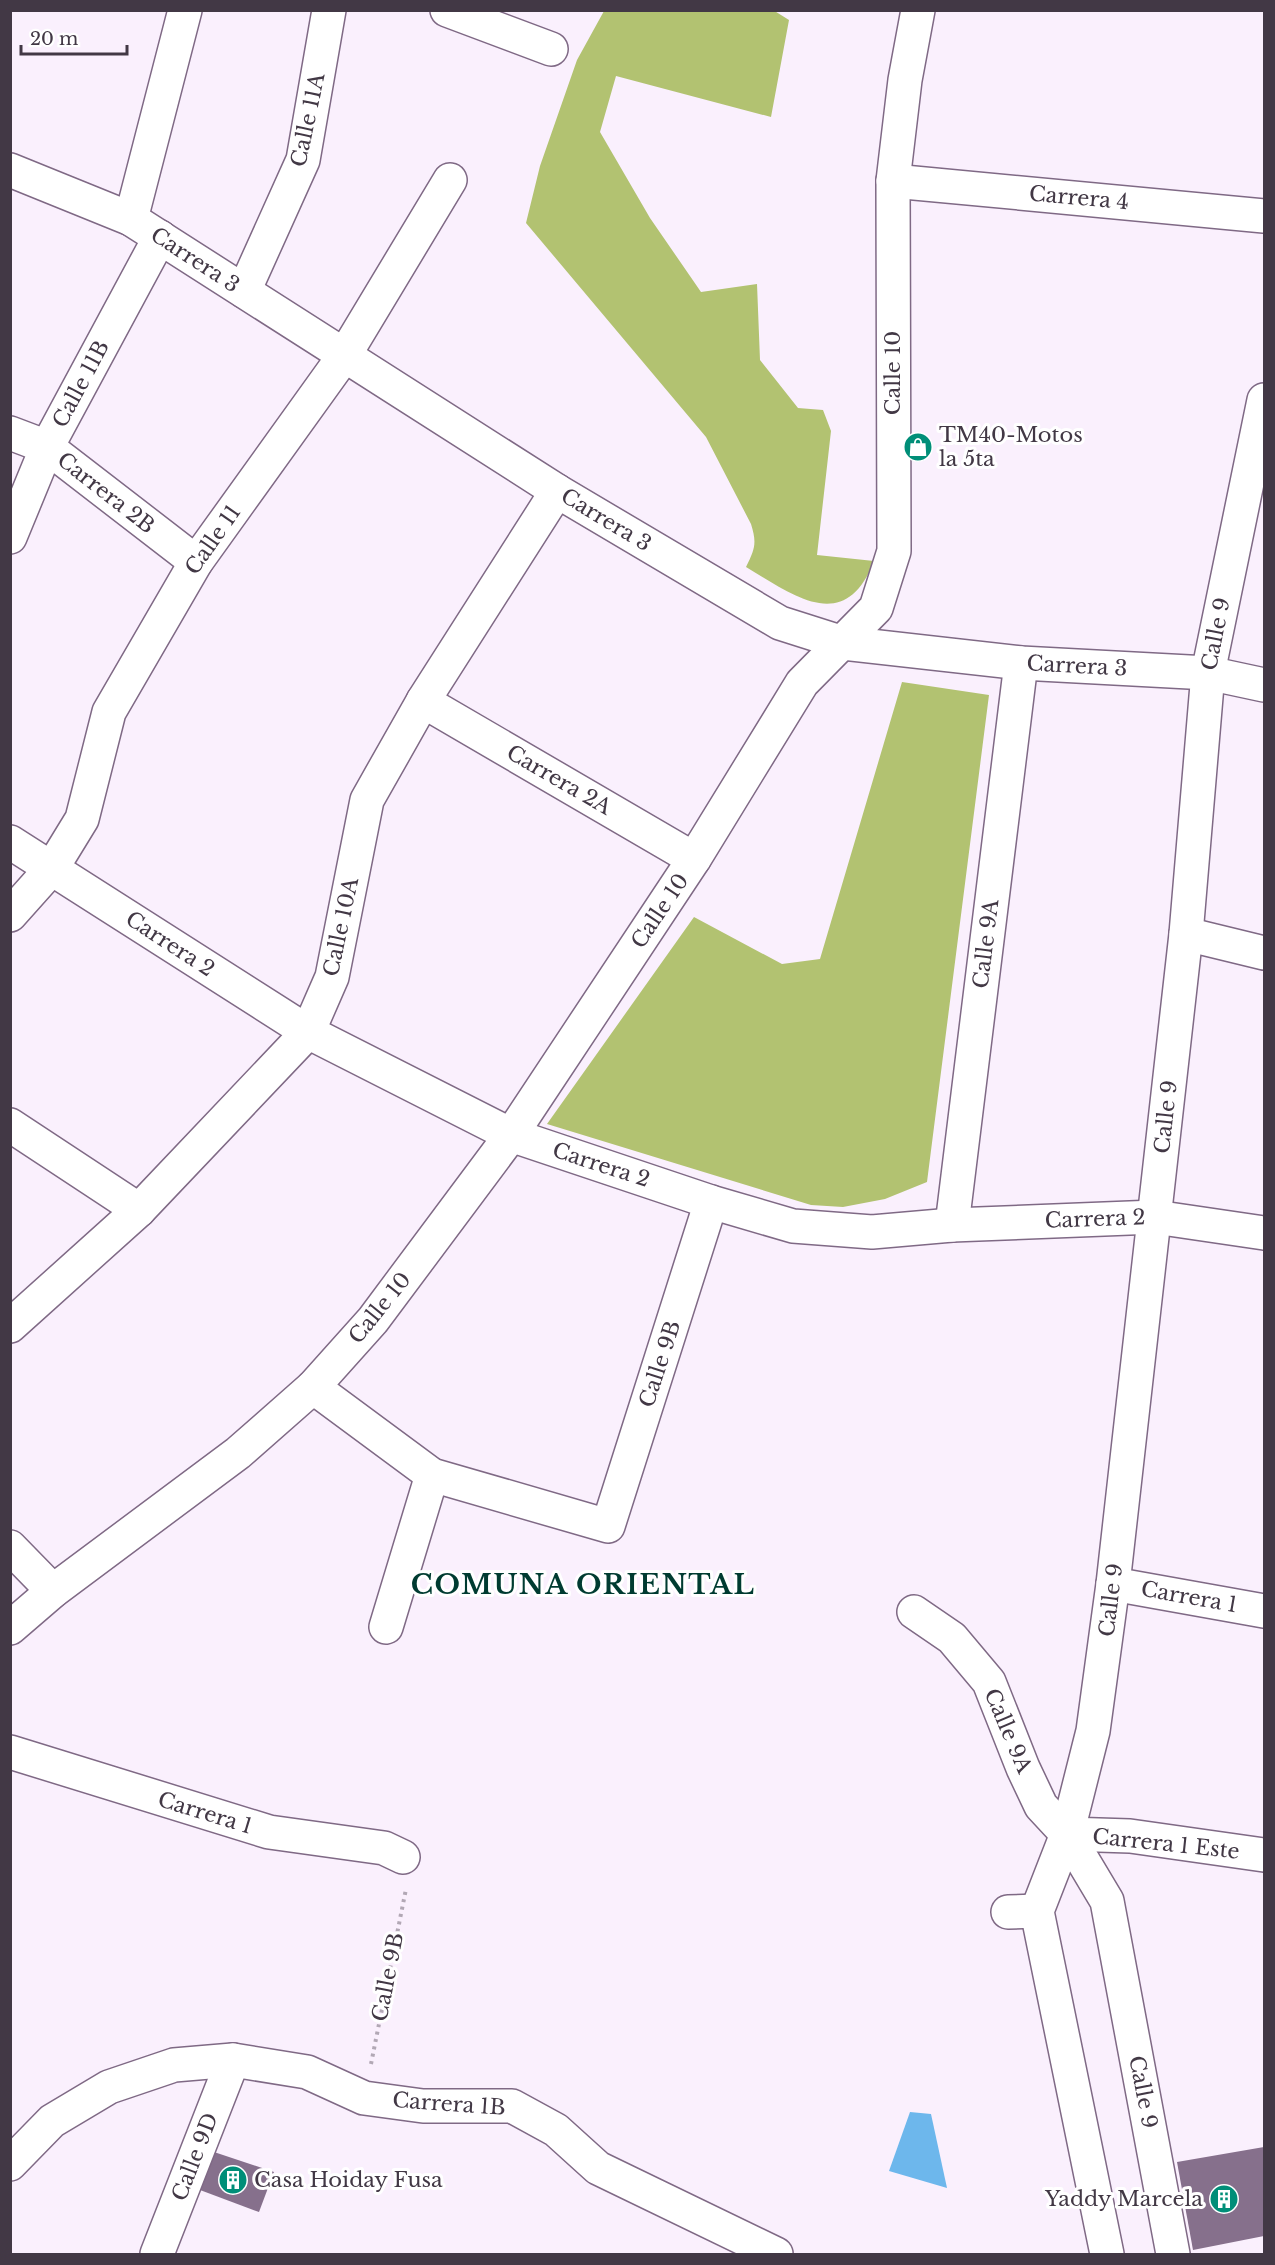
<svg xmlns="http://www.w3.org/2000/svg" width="1275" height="2265" font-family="'Libre Baskerville',serif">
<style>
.forest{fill:#b2c271}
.water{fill:#6db7ec}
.building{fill:#86708c}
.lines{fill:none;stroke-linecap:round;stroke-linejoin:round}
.minor-casing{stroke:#7f6985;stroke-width:36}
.path{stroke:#b2a8b5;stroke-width:4;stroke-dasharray:3 4.5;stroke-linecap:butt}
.minor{stroke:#fff;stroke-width:33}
.labels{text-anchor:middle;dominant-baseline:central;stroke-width:6;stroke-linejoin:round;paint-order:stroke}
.street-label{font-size:21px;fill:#423845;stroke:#fff}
.poi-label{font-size:21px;fill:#423845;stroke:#fff;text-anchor:start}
.district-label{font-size:27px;font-weight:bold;letter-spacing:1.5px;fill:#003b31;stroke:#fff}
</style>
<rect width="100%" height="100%" fill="#faf0fd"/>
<g class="forest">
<path d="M773,10L789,20L771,117L616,76L600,132L650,218L701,292L757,284L760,360L798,408L823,410L831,431L817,555L874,561C845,636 793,595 746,567C755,549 757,543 751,524L706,437L526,223L540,166L577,60L604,11Z"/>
<polygon points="902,682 989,695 927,1182 885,1199 843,1207 811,1205 547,1124 694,917 782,964 820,959"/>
</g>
<polygon class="water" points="910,2112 931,2114 947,2188 889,2171"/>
<g class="building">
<polygon points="1264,2147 1264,2236 1193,2250 1177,2162"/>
<polygon points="208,2150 274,2172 259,2212 192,2187"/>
</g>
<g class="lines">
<g class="minor-casing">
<g id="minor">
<polyline points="447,10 551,49"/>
<polyline points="10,170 131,219 557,491 780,623 843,643 1021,663 1208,673 1264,685"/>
<polyline points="893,181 1264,216"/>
<polyline points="131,219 185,10"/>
<polyline points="244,291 303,160 329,10"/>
<polyline points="10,433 47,447 196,562"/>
<polyline points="10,537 47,447 160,237"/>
<polyline points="423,701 694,859"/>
<polyline points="10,842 308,1032 511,1135 711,1202 793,1226 872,1232 952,1225 1155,1217 1264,1233"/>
<polyline points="10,915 52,868 82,819 109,712 196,562 344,356 450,180"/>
<polyline points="1186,934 1264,953"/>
<polyline points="10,1125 139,1210"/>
<polyline points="952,1225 1021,663"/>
<polyline points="10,1326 139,1210 308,1032 332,977 367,800 423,701 557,491"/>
<polyline points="313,1387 432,1475 608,1526 711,1202"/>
<polyline points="10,1547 53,1591"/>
<polyline points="1113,1584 1264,1611"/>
<polyline points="914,1612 952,1638 989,1682 1023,1768 1041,1806 1067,1834 1107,1901 1173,2254"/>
<polyline points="386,1627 432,1475"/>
<polyline points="10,1628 53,1591 238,1453 313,1387 373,1320 511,1135 694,859 802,683 876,608 894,551 893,181 905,80 918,10"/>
<polyline points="10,1752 269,1832 384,1848 403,1857"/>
<polyline points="1067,1834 1130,1836 1264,1855"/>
<polyline points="1008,1912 1037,1911"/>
<polyline points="10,2164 52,2121 109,2087 174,2065 233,2060 307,2072 364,2098 423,2106 512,2106 556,2130 598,2168 776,2254"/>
<polyline points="157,2254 233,2060"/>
<polyline points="1107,2254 1037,1911 1067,1834 1093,1731 1113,1584 1186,934 1208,673 1264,400"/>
</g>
</g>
<polyline class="path" points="371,2064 406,1889"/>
<use href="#minor" class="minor"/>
</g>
<defs>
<g id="shop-disc" transform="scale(1.5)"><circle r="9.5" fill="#008e78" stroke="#fff"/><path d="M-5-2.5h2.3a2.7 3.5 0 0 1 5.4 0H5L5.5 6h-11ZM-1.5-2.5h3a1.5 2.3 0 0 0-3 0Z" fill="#fff"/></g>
<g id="building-disc" transform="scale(1.5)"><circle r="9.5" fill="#008e78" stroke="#fff"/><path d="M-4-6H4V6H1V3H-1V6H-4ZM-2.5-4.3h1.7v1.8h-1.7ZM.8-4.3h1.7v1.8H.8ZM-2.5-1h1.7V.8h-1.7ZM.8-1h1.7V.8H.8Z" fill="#fff"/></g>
</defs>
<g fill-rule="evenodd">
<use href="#shop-disc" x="918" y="447"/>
<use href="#building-disc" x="233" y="2180"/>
<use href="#building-disc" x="1224" y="2199"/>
</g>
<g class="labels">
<g class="street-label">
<text transform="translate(308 120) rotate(-78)">Calle 11A</text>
<text transform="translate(1079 198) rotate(5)">Carrera 4</text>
<text transform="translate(195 260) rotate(33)">Carrera 3</text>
<text transform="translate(893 373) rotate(-90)">Calle 10</text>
<text transform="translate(81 384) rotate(-62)">Calle 11B</text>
<text transform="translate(106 493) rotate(38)">Carrera 2B</text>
<text transform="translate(606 520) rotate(31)">Carrera 3</text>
<text transform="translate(213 540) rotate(-55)">Calle 11</text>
<text transform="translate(1216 634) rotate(-79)">Calle 9</text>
<text transform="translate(1077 666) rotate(3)">Carrera 3</text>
<text transform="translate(559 780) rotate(30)">Carrera 2A</text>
<text transform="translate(660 911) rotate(-56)">Calle 10</text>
<text transform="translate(341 927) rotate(-78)">Calle 10A</text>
<text transform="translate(170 944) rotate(33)">Carrera 2</text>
<text transform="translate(986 944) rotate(-83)">Calle 9A</text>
<text transform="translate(1166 1117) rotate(-84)">Calle 9</text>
<text transform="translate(601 1165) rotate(18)">Carrera 2</text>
<text transform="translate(1095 1219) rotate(-2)">Carrera 2</text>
<text transform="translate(380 1308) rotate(-51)">Calle 10</text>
<text transform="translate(660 1364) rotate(-72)">Calle 9B</text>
<text transform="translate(1189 1597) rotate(10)">Carrera 1</text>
<text transform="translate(1111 1600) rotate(-83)">Calle 9</text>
<text transform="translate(1008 1731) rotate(67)">Calle 9A</text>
<text transform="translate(205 1813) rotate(17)">Carrera 1</text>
<text transform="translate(1166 1844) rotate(6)">Carrera 1 Este</text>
<text transform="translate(388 1977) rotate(-79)">Calle 9B</text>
<text transform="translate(1143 2092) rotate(79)">Calle 9</text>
<text transform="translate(449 2104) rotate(4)">Carrera 1B</text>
<text transform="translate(195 2157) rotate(-69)">Calle 9D</text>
</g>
<g class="poi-label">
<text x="939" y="435">TM40-Motos<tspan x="939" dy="24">la 5ta</tspan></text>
<text x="254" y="2180">Casa Hoiday Fusa</text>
<text x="1203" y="2199" text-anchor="end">Yaddy Marcela</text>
</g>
<g class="district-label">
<text x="583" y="1584">COMUNA ORIENTAL</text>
</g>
</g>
<rect width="1275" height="2265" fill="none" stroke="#423845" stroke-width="24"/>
<path d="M21 45v9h106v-9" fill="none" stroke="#423845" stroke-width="3"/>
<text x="30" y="45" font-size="18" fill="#423845" stroke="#ffffff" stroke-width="4.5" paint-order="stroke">20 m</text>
</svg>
